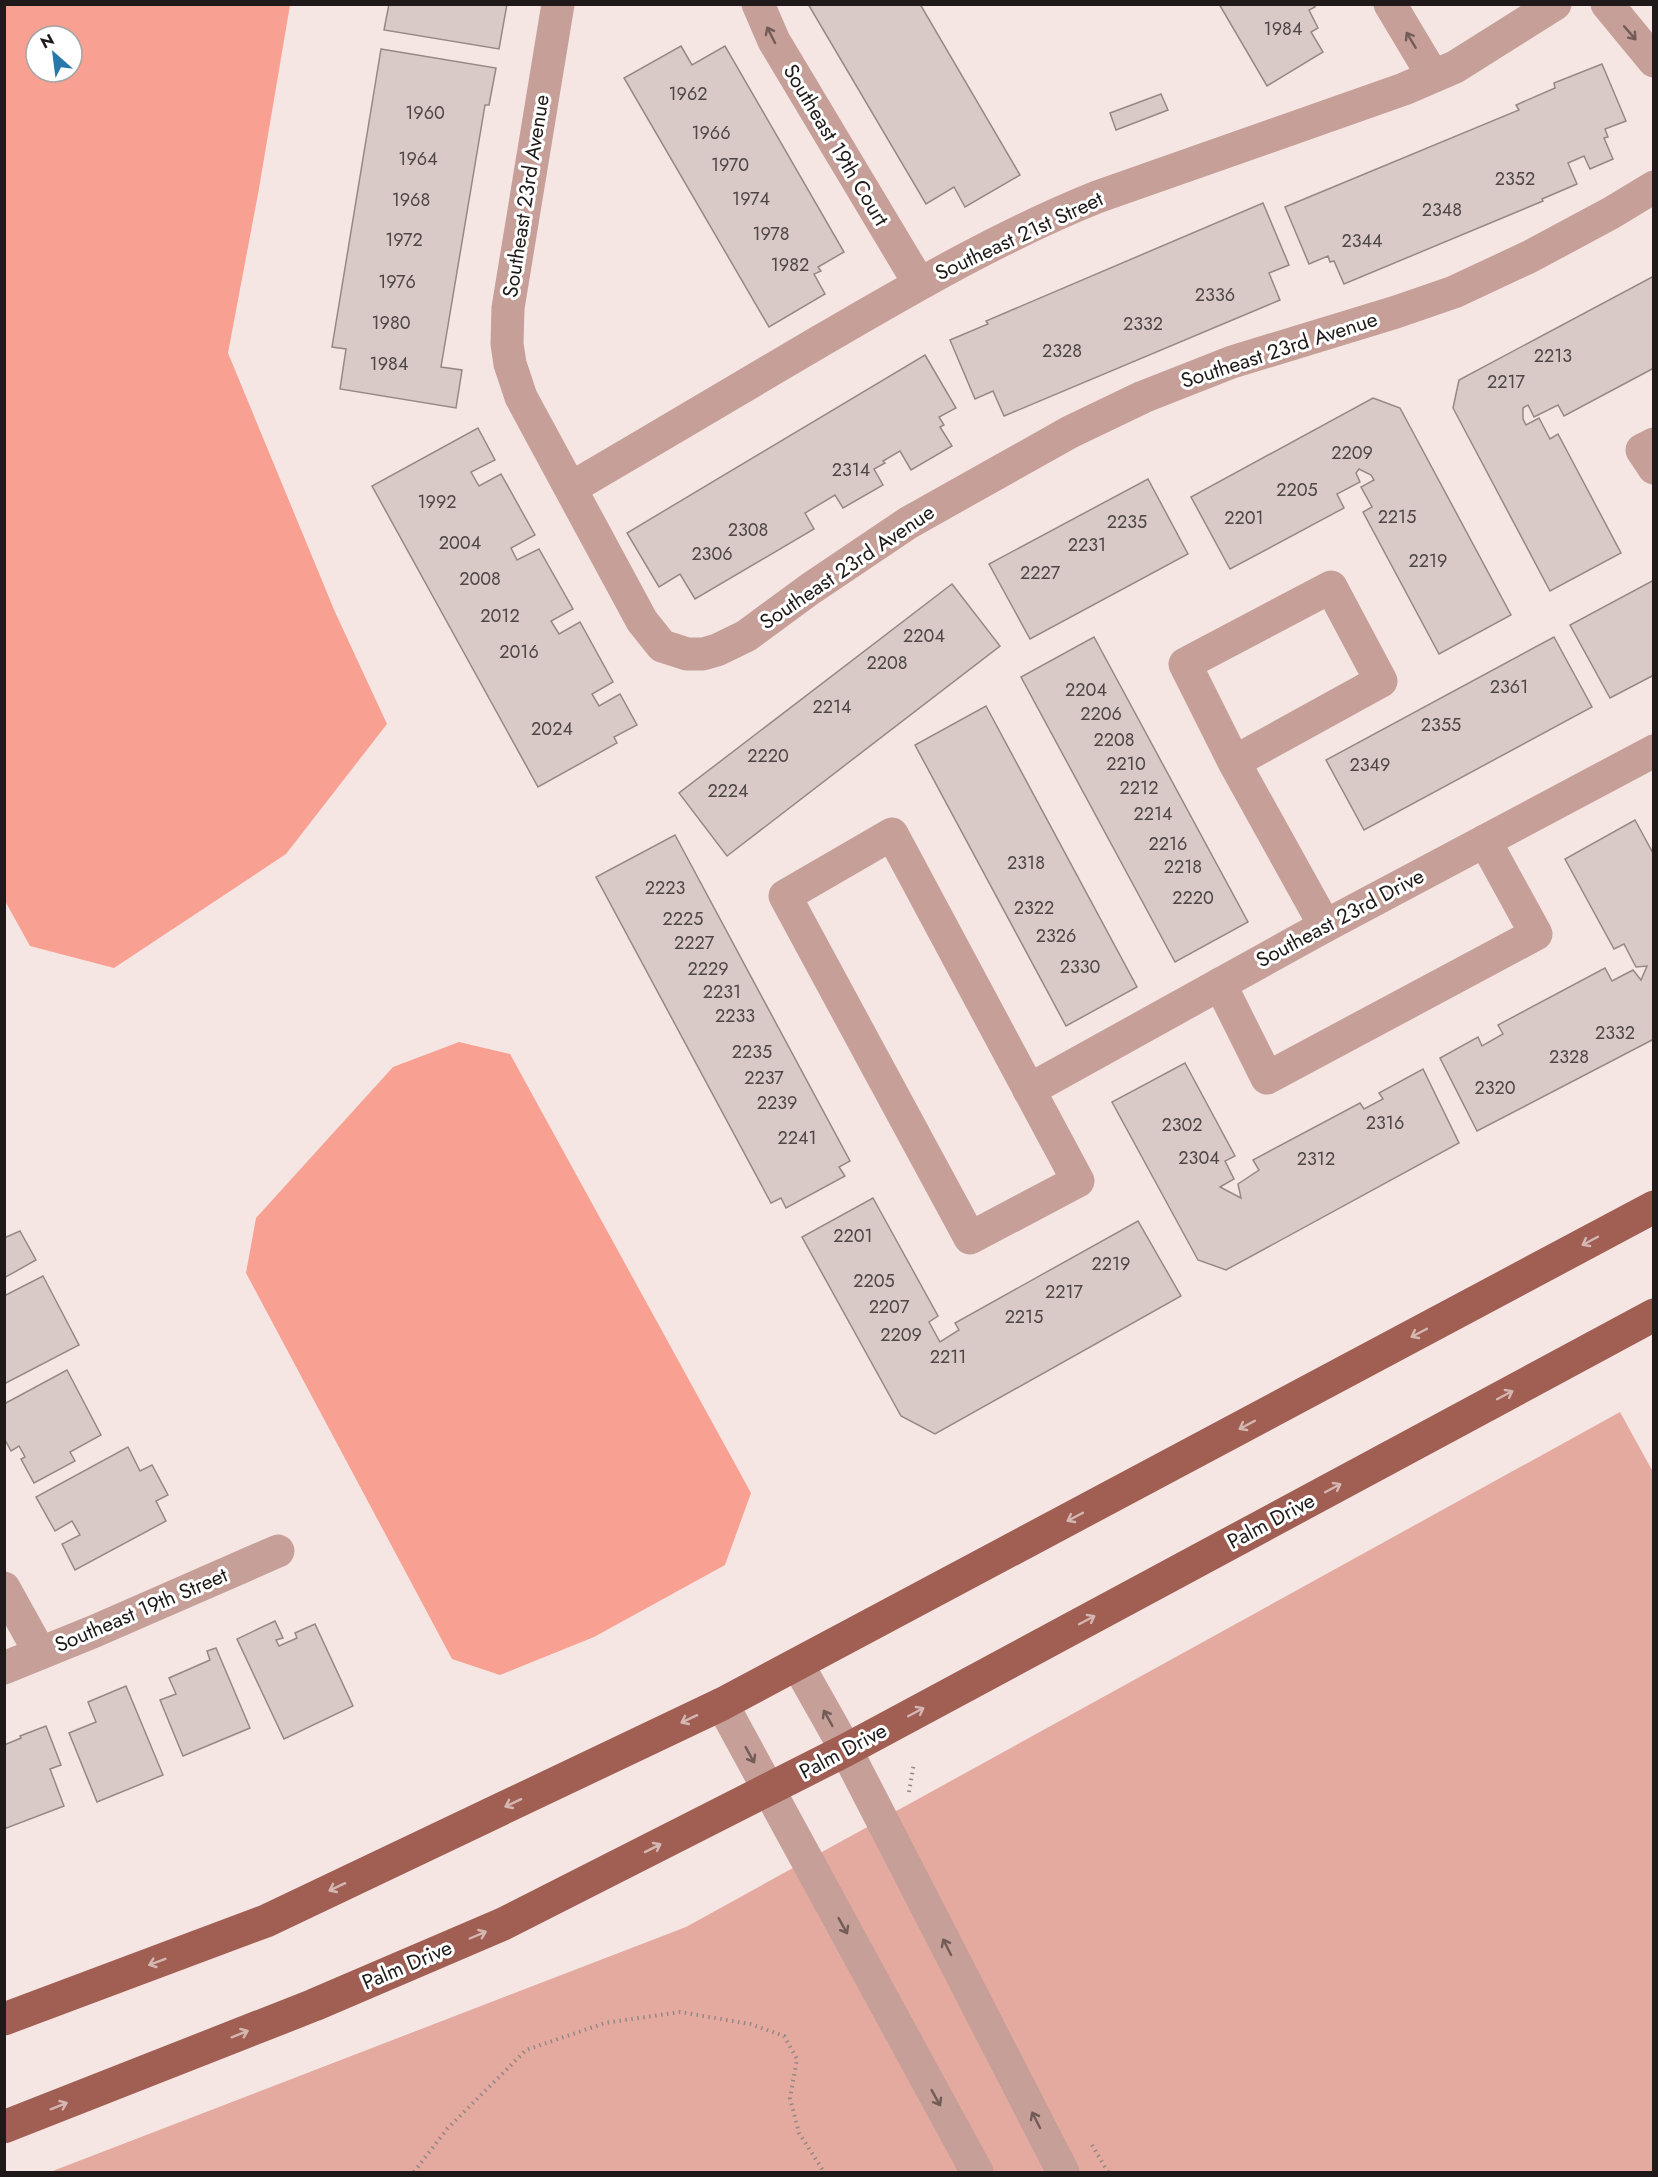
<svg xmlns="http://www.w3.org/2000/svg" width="1658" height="2177" font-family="Jost,sans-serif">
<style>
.green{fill:#e5aa9f}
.water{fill:#f8a193;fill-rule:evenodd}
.building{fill:#d9cac8;stroke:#958885;stroke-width:1.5}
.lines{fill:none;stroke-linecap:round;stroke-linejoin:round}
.path{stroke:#928886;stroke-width:4;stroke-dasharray:1.5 4.5;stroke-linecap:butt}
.minor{stroke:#c69f98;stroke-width:33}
.major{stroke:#a15e53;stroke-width:33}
.oneway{stroke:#725c58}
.oneway2{stroke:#d5b7b2}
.labels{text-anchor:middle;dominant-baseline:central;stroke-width:6;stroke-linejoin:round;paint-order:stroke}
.number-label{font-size:18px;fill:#4e4645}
.street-label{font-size:21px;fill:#1f1a19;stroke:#fff}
</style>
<rect width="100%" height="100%" fill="#f5e6e4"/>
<polygon class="green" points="1620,1412 1653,1472 1653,2172 50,2172 686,1927"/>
<g class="water">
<path d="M4,5H290L258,194L228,353L335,612L387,724L286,854L114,968L30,946L5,901ZM36,36H72V72H36Z"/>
<polygon points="459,1042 510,1054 751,1493 725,1565 594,1637 500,1675 452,1659 246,1273 256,1218 393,1067"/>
</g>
<g class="building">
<polygon points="389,4 507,4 499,49 384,30"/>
<polygon points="808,4 920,4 1020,175 965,207 954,187 926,204"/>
<polygon points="1219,4 1313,4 1315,7 1309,10 1318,28 1311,32 1323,52 1267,86"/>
<polygon points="681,46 692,65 725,46 844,252 818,267 821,271 814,274 825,294 769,327 624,78"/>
<polygon points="381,49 496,68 489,105 485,105 441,367 462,370 456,408 340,389 346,349 332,347"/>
<polygon points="1602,64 1626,121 1605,129 1608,137 1604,138 1613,159 1590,169 1584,156 1568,163 1577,184 1542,199 1543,201 1344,284 1334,261 1330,262 1328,256 1309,264 1285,207 1519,110 1516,105 1555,88 1554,83"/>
<polygon points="1161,94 1168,110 1116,130 1110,113"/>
<polygon points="1263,203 1289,265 1269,273 1280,300 1004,416 993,391 975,399 950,340 988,324 986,321"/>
<polygon points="1654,276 1654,368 1564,416 1558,405 1534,417 1528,405 1523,408 1523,419 1526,425 1539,418 1550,439 1558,434 1621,553 1550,591 1453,408 1459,380"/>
<polygon points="925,355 956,408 939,417 944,425 940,427 952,446 911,470 900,451 883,461 885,463 874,469 883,485 843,508 835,495 805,513 814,529 695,599 680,574 659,587 627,533"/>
<polygon points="1373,398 1400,408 1511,615 1439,654 1363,512 1372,507 1361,487 1374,480 1371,475 1359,469 1356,473 1360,482 1337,494 1344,508 1230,569 1191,497"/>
<polygon points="478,428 495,460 471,472 479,486 501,474 535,535 511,548 517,560 539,549 573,609 551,621 559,634 580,622 613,682 592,694 599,706 620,694 637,725 614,737 617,743 538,787 372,486"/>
<polygon points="1148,479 1188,554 1030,639 989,564"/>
<polygon points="1654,580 1654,675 1610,698 1570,625"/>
<polygon points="952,584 1000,646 727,856 679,793"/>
<polygon points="1094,637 1248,922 1175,962 1021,677"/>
<polygon points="1554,637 1592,707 1364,830 1326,760"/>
<polygon points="986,706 1137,987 1066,1026 915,745"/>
<polygon points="1635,820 1654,855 1654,1039 1477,1131 1440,1058 1478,1037 1482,1046 1503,1034 1498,1025 1605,968 1612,981 1633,970 1641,980 1647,966 1636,967 1624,944 1614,949 1565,859"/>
<polygon points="675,835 850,1161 839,1167 845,1176 786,1208 781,1198 771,1203 596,877"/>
<polygon points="1185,1063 1235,1156 1225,1161 1234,1179 1220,1187 1241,1198 1238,1184 1259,1170 1253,1160 1360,1103 1364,1109 1383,1099 1379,1093 1423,1069 1459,1143 1226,1270 1198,1260 1112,1102"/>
<polygon points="873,1198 938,1316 929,1322 940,1342 959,1330 955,1323 1138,1221 1181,1296 935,1434 901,1416 802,1237"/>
<polygon points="20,1231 36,1260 4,1278 4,1238"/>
<polygon points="43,1276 79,1345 4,1384 4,1296"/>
<polygon points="67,1370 101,1435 70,1452 75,1461 34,1483 21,1459 25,1457 19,1446 11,1451 4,1438 4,1404"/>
<polygon points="128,1447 140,1471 152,1465 168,1495 156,1501 166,1521 75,1570 62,1544 80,1535 72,1521 55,1531 36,1497"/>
<polygon points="275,1621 283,1638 276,1640 279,1646 297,1638 295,1633 315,1624 353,1706 284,1739 237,1639"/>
<polygon points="216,1648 250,1728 183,1756 160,1700 176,1694 169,1678 210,1660 207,1651"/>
<polygon points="126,1686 163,1775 97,1802 69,1733 96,1722 88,1702"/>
<polygon points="46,1726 61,1765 50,1769 64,1806 4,1829 4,1745 21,1738 20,1736"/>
</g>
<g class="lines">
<g class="path">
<polyline points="909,1792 914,1763"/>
<polyline points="1092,2145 1108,2172"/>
<polyline points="414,2172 447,2129 526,2050 605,2023 680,2012 750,2024 784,2036 797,2059 790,2098 799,2133 824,2172"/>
</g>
<g class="minor">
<polyline points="558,4 508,308 507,344 510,364 521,397 642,621 662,646 687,654 703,654 717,650 746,636 810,589 908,523 1070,432 1143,397 1232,362 1396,312 1454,292 1529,257 1611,213 1654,187"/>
<polyline points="758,4 774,41 919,283"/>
<polyline points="1390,4 1433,76"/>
<polyline points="1607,4 1654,61"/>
<polyline points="1654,444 1642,450 1654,468"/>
<path d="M571,488C655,439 739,389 822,340C912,288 1000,236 1097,197L1404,89L1455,67L1555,4"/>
<polyline points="1234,762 1381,681 1331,587 1185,664 1234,762 1325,926"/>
<polygon points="892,834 1078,1181 970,1238 785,896"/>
<polyline points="1220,984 1267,1078 1536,934 1485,841"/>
<polyline points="1029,1090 1325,926 1654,751"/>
<polyline points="4,1588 40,1653"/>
<polyline points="798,1665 846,1750 1063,2172"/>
<polyline points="4,1668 95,1631 278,1551"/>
<polyline points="722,1704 977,2172"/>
</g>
<g class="major">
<polyline points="4,2019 266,1921 722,1704 1654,1207"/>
<polyline points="4,2127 314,2005 503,1924 846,1750 1654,1315"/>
</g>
</g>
<defs><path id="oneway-shaft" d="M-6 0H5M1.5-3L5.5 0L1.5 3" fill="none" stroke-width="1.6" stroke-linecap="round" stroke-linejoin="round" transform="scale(1.5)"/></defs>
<g class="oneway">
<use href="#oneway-shaft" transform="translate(1630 33) rotate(49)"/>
<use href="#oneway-shaft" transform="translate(771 35) rotate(-117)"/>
<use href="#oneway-shaft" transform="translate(1411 40) rotate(-121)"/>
<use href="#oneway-shaft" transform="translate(828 1718) rotate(-119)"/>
<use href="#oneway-shaft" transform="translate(750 1755) rotate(61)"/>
<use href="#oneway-shaft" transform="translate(843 1926) rotate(61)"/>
<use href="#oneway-shaft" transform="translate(947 1947) rotate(-117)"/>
<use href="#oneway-shaft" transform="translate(936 2098) rotate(61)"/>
<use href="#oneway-shaft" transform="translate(1036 2120) rotate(-117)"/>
</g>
<g class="oneway2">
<use href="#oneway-shaft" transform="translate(1590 1241) rotate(152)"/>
<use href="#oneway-shaft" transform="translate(1419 1333) rotate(152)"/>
<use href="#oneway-shaft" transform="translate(1505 1395) rotate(-28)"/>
<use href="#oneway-shaft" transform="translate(1247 1425) rotate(152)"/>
<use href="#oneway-shaft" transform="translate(1333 1488) rotate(-28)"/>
<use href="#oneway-shaft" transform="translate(1075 1517) rotate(152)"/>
<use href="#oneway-shaft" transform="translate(1087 1620) rotate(-28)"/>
<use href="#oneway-shaft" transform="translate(916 1712) rotate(-28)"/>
<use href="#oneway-shaft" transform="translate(689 1719) rotate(155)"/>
<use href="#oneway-shaft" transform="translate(513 1803) rotate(155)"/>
<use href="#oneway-shaft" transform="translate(653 1848) rotate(-27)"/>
<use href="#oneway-shaft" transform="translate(337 1887) rotate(155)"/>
<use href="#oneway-shaft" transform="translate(478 1935) rotate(-23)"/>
<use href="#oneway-shaft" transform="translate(157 1962) rotate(159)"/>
<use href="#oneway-shaft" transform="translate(240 2034) rotate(-22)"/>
<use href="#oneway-shaft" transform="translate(59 2106) rotate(-22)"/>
</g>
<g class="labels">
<g class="number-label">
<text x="1283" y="29">1984</text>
<text x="688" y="94">1962</text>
<text x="425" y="113">1960</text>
<text x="711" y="133">1966</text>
<text x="418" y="159">1964</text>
<text x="730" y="165">1970</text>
<text x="1515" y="179">2352</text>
<text x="751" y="199">1974</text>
<text x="411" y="200">1968</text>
<text x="1442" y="210">2348</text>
<text x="771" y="234">1978</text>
<text x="404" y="240">1972</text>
<text x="1362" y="241">2344</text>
<text x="790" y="265">1982</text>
<text x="397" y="282">1976</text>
<text x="1215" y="295">2336</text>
<text x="391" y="323">1980</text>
<text x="1143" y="324">2332</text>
<text x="1062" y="351">2328</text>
<text x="1553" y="356">2213</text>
<text x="389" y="364">1984</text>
<text x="1506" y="382">2217</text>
<text x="1352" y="453">2209</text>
<text x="851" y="470">2314</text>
<text x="1297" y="490">2205</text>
<text x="437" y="502">1992</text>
<text x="1397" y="517">2215</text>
<text x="1244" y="518">2201</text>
<text x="1127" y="522">2235</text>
<text x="748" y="530">2308</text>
<text x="460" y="543">2004</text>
<text x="1087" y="545">2231</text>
<text x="712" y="554">2306</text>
<text x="1428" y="561">2219</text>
<text x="1040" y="573">2227</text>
<text x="480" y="579">2008</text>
<text x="500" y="616">2012</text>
<text x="924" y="636">2204</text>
<text x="519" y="652">2016</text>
<text x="887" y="663">2208</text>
<text x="1509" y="687">2361</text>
<text x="1086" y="690">2204</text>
<text x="832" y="707">2214</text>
<text x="1101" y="714">2206</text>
<text x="1441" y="725">2355</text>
<text x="552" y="729">2024</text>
<text x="1114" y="740">2208</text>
<text x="768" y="756">2220</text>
<text x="1126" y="764">2210</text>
<text x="1370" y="765">2349</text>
<text x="1139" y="788">2212</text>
<text x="728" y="791">2224</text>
<text x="1153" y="814">2214</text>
<text x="1168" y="844">2216</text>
<text x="1026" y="863">2318</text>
<text x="1183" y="867">2218</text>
<text x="665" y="888">2223</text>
<text x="1193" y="898">2220</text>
<text x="1034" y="908">2322</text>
<text x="683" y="919">2225</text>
<text x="1056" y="936">2326</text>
<text x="694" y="943">2227</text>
<text x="1080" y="967">2330</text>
<text x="708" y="969">2229</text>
<text x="722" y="992">2231</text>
<text x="735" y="1016">2233</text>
<text x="1615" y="1033">2332</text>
<text x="752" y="1052">2235</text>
<text x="1569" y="1057">2328</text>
<text x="764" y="1078">2237</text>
<text x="1495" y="1088">2320</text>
<text x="777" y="1103">2239</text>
<text x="1385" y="1123">2316</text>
<text x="1182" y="1125">2302</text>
<text x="797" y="1138">2241</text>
<text x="1199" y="1158">2304</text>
<text x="1316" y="1159">2312</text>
<text x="853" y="1236">2201</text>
<text x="1111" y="1264">2219</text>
<text x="874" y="1281">2205</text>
<text x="1064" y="1292">2217</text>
<text x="889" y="1307">2207</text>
<text x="1024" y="1317">2215</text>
<text x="901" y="1335">2209</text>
<text x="948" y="1357">2211</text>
</g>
<g class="street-label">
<text transform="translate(836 145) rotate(59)">Southeast 19th Court</text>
<text transform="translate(526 196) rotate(-81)">Southeast 23rd Avenue</text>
<text transform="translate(1019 236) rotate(-25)">Southeast 21st Street</text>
<text transform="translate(1279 350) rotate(-18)">Southeast 23rd Avenue</text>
<text transform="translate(847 567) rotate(-34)">Southeast 23rd Avenue</text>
<text transform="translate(1340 918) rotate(-28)">Southeast 23rd Drive</text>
<text transform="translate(1271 1521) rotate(-28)">Palm Drive</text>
<text transform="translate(141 1610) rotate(-23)">Southeast 19th Street</text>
<text transform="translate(843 1751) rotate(-28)">Palm Drive</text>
<text transform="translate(407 1965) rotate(-23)">Palm Drive</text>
</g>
</g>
<rect width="1658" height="2177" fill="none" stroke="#1f1a19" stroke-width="12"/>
<g transform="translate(54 54) rotate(332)"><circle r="28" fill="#ffffff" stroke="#a5a3a3" stroke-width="1.5"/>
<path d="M0-4.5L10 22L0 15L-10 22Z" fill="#2879aa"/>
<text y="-9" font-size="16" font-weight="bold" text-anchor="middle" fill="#1f1a19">N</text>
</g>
</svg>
